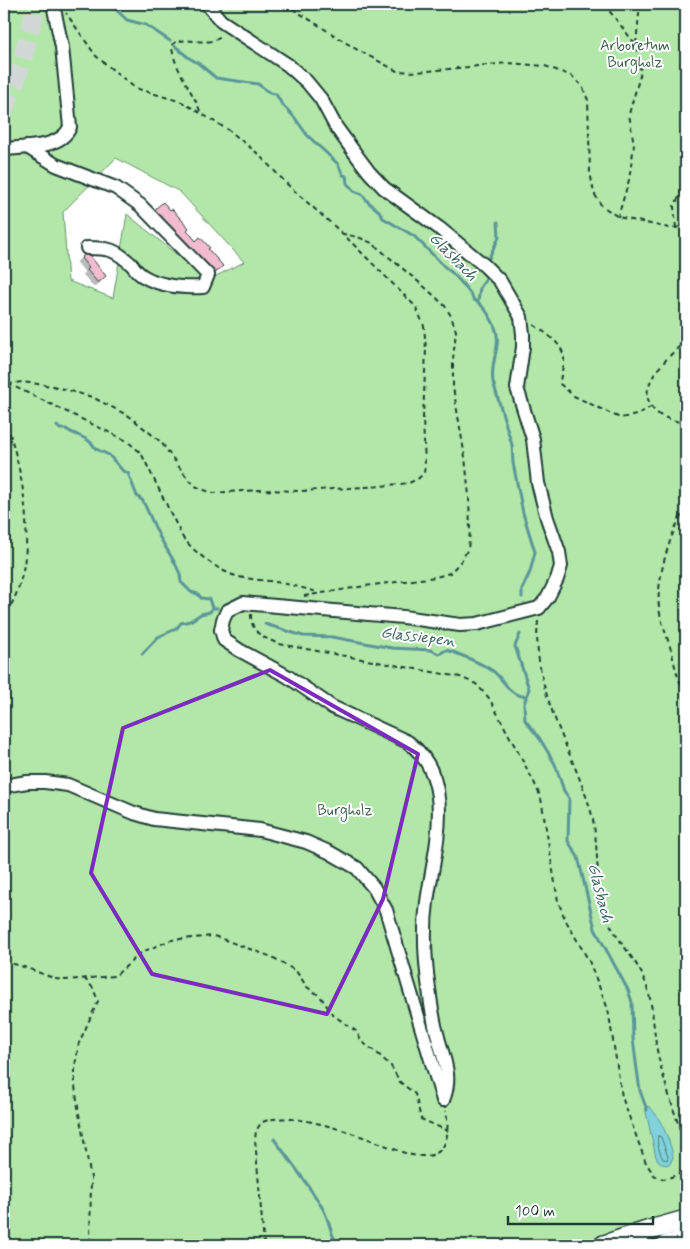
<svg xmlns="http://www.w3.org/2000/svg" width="690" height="1249" font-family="Mynerve,sans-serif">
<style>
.green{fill:#b2e7a9;stroke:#68926e;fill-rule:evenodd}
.water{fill:#81d2db;stroke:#5a9698}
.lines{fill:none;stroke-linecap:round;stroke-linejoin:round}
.shore{stroke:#467977;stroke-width:1}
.stream{stroke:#5a9698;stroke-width:3}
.building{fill:#f3bbd0;stroke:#1f3d34;filter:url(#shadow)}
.highway-tunnel{stroke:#d2d8d6;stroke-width:19;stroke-dasharray:19 9;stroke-linecap:butt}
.minor-casing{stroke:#1f3d34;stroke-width:16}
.highway-casing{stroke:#1f3d34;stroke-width:22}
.path{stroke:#1f3d34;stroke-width:2;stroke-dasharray:5 4;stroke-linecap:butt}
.minor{stroke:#fff;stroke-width:12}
.highway{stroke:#fff;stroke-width:19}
.marked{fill:none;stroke:#7b2cbf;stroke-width:4;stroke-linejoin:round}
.labels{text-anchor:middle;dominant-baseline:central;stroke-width:4;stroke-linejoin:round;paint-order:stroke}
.park-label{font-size:15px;fill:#3c5f4b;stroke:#fff}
.water-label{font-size:16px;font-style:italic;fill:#38625e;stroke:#fff}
</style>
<defs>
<filter id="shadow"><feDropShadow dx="-4" dy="4" stdDeviation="0" flood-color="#0004"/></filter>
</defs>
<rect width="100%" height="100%" fill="#fff"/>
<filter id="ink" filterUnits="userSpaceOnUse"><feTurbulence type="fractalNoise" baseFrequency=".02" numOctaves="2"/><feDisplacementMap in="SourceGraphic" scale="10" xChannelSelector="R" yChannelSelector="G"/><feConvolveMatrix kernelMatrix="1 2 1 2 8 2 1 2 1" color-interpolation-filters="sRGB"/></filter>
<g filter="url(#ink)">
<path class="green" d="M4,4H686V1209L621,1228L581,1245H4ZM116,158L180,192L244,262L208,280L127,214L113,298L68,281L63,212Z"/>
<path class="water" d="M648,1106C659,1113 672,1145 673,1157L670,1164C663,1166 659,1163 656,1157L646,1112V1109Z"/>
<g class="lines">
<path class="shore" d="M658,1136L661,1137L668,1157L667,1160L663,1159C660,1154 656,1142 658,1136Z"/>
<g class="stream">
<polyline points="110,4 127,20 146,25 170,41"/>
<path d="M175,46L189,58L198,63L216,78L258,84L270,93L276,94L281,103L295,118L307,135L338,164L343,175L346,176L347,183L354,191L362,194L368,202L379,211L383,218L414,236L447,269C453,272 471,293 474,300C482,304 486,310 490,317C507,345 489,355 493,382L512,445L513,463L523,513L535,552L530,572L522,589V597"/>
<polyline points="486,264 499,237 498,222"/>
<polyline points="478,302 480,288 488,275"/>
<path d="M57,426L60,429H66C77,437 89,436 96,449L109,455L123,471L128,473L137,496L143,501L159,536L175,563L180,574L181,582L191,592L198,594L201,598L209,599L212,608H217"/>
<path d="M265,624L303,636L332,637L392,648L431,650L439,654L446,650L453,652C466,657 481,663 493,671C505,680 509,697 526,696"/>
<polyline points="520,634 515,646 529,689 524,704 525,720 540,739 555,764 564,791 569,798 568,841 578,857 595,929 628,990 632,1002 633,1038 636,1062 640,1091 647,1110"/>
<polyline points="142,654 158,637 176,629 181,623 190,621 201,614 210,612 212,608"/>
<path d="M274,1139C291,1162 309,1185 323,1209C330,1221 330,1235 338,1245"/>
</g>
</g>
<g class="building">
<polygon points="163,202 170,210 172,209 189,228 187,230 196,241 200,237 210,248 208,249 223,266 213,275 153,211"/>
<polygon points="87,252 106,276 98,283 87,270 89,268 81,258"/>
</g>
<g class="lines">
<polyline class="highway-tunnel" points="4,111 20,68 37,4"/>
<g class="minor-casing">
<g id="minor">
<path d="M207,4L221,21L288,65L307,82L321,99L336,127L357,156L369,172L384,188L439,228L485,266L500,281L521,317L523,334V347L517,388L533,439L538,483L547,518L559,552L561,566L557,579L548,597L539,608L477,624L460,625L403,617L243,603L227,611L223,620L221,630L224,640L239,650L287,676L332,707L408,742C458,779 434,851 427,902C423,931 425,961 429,989C431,1007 434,1024 439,1041C445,1062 452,1079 443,1100"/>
<path d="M27,147L56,165L116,188L140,205L208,275L203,287C183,288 161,287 143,276C139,274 135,269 132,265C115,249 109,248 87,248"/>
<path d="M4,149C24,147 61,149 70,127L62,47L53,4"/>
<polyline points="4,786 27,782 45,782 68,785 134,813 154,819 260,830 306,842 329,852 357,868 374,888 386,910 443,1100"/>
</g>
</g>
<g class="highway-casing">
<g id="highway">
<polyline points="604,1245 650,1230 686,1220"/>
<polyline points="667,1245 686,1240"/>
</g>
</g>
<g class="path">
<polyline points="285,4 356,49 397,71 418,72 508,63 545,66 572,76 582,86 588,100 590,172 594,193 601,205 618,217 669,228 676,228 686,224"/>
<polyline points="604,4 636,45 641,72 629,114 634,145 629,180 618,217"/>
<polyline points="636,44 640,4"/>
<path d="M200,111C193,91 172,66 172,45C183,33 207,50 223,35"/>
<polyline points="676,228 674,206 686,185"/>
<path d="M534,325C545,333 565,344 564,361C563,369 560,376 560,384L574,396L620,418L637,415L652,406"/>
<path d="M686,340C670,356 629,389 657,413C665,419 677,421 686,424"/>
<path d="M4,375L9,384L127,441L141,453L183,538C195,552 210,564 226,572C241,580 259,579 275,582C289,584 303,588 317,592"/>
<polyline points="4,393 9,384 22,382 53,386 92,397 129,416 161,442 188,479 197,487 212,493 259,490 302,491 381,486 409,483 419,478 424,473 425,465 423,418 426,349 424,326 416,307 343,234 290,187 257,153 230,131 182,102 135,88 96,56 66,13"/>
<path d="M4,416C22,467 36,536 18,589C15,599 8,610 4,620"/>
<path d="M686,508C670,531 656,580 659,608C661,622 667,636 671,650C675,665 677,680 686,693"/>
<polyline points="304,596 365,586 436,577 450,573 461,561 468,549 470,531 469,496 465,457 453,387 453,359 456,331 451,316 445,306 427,289 372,243 358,237 343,234"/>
<path d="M251,614C251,634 263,637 279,644L460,677L476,684L489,698L534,782L541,798L558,901L565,919L589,961L608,1009L622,1097L646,1163L654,1175L659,1178L664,1179L678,1175L686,1165"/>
<path d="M538,621C531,688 571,747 590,808C600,841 594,876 604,909C612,938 637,957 646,984C654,1007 653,1032 658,1055C665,1087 677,1118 686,1149"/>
<polyline points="4,961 24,967 56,979 66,980 115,976 142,952 171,940 214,936 272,957 296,971 307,987 320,996 333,1015 356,1031 362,1042 377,1053 391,1066 400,1082 415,1094 421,1119 448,1131"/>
<polyline points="84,978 93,988 98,1001 79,1043 75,1066 75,1086 79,1114 91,1178 90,1245"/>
<path d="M264,1245L255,1139L256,1131L261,1123C286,1108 356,1134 382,1144C395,1149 408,1156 422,1156C450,1157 449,1130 446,1111"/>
</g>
<use href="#minor" class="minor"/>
<use href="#highway" class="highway"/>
</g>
</g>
<path class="marked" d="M270,670L418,754L383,899L327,1014L152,974L91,873L123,728Z"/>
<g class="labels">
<g class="park-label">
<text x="635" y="46">Arboretum<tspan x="635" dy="17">Burgholz</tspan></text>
<text x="345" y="811">Burgholz</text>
</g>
<g class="water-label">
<text transform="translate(453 257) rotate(45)">Glasbach</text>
<text transform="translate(418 637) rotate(7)">Glassiepen</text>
<text transform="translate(600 893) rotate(76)">Glasbach</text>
</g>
</g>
<rect width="690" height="1249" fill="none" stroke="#fff" stroke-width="20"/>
<rect x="10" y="10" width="670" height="1229" fill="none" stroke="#1f3d34" stroke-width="2" filter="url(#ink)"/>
<path d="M508 1216v8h145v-8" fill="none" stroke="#1f3d34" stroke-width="2.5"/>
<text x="515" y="1216" font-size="15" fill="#1f3d34" stroke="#ffffff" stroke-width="4" paint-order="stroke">100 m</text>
</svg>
